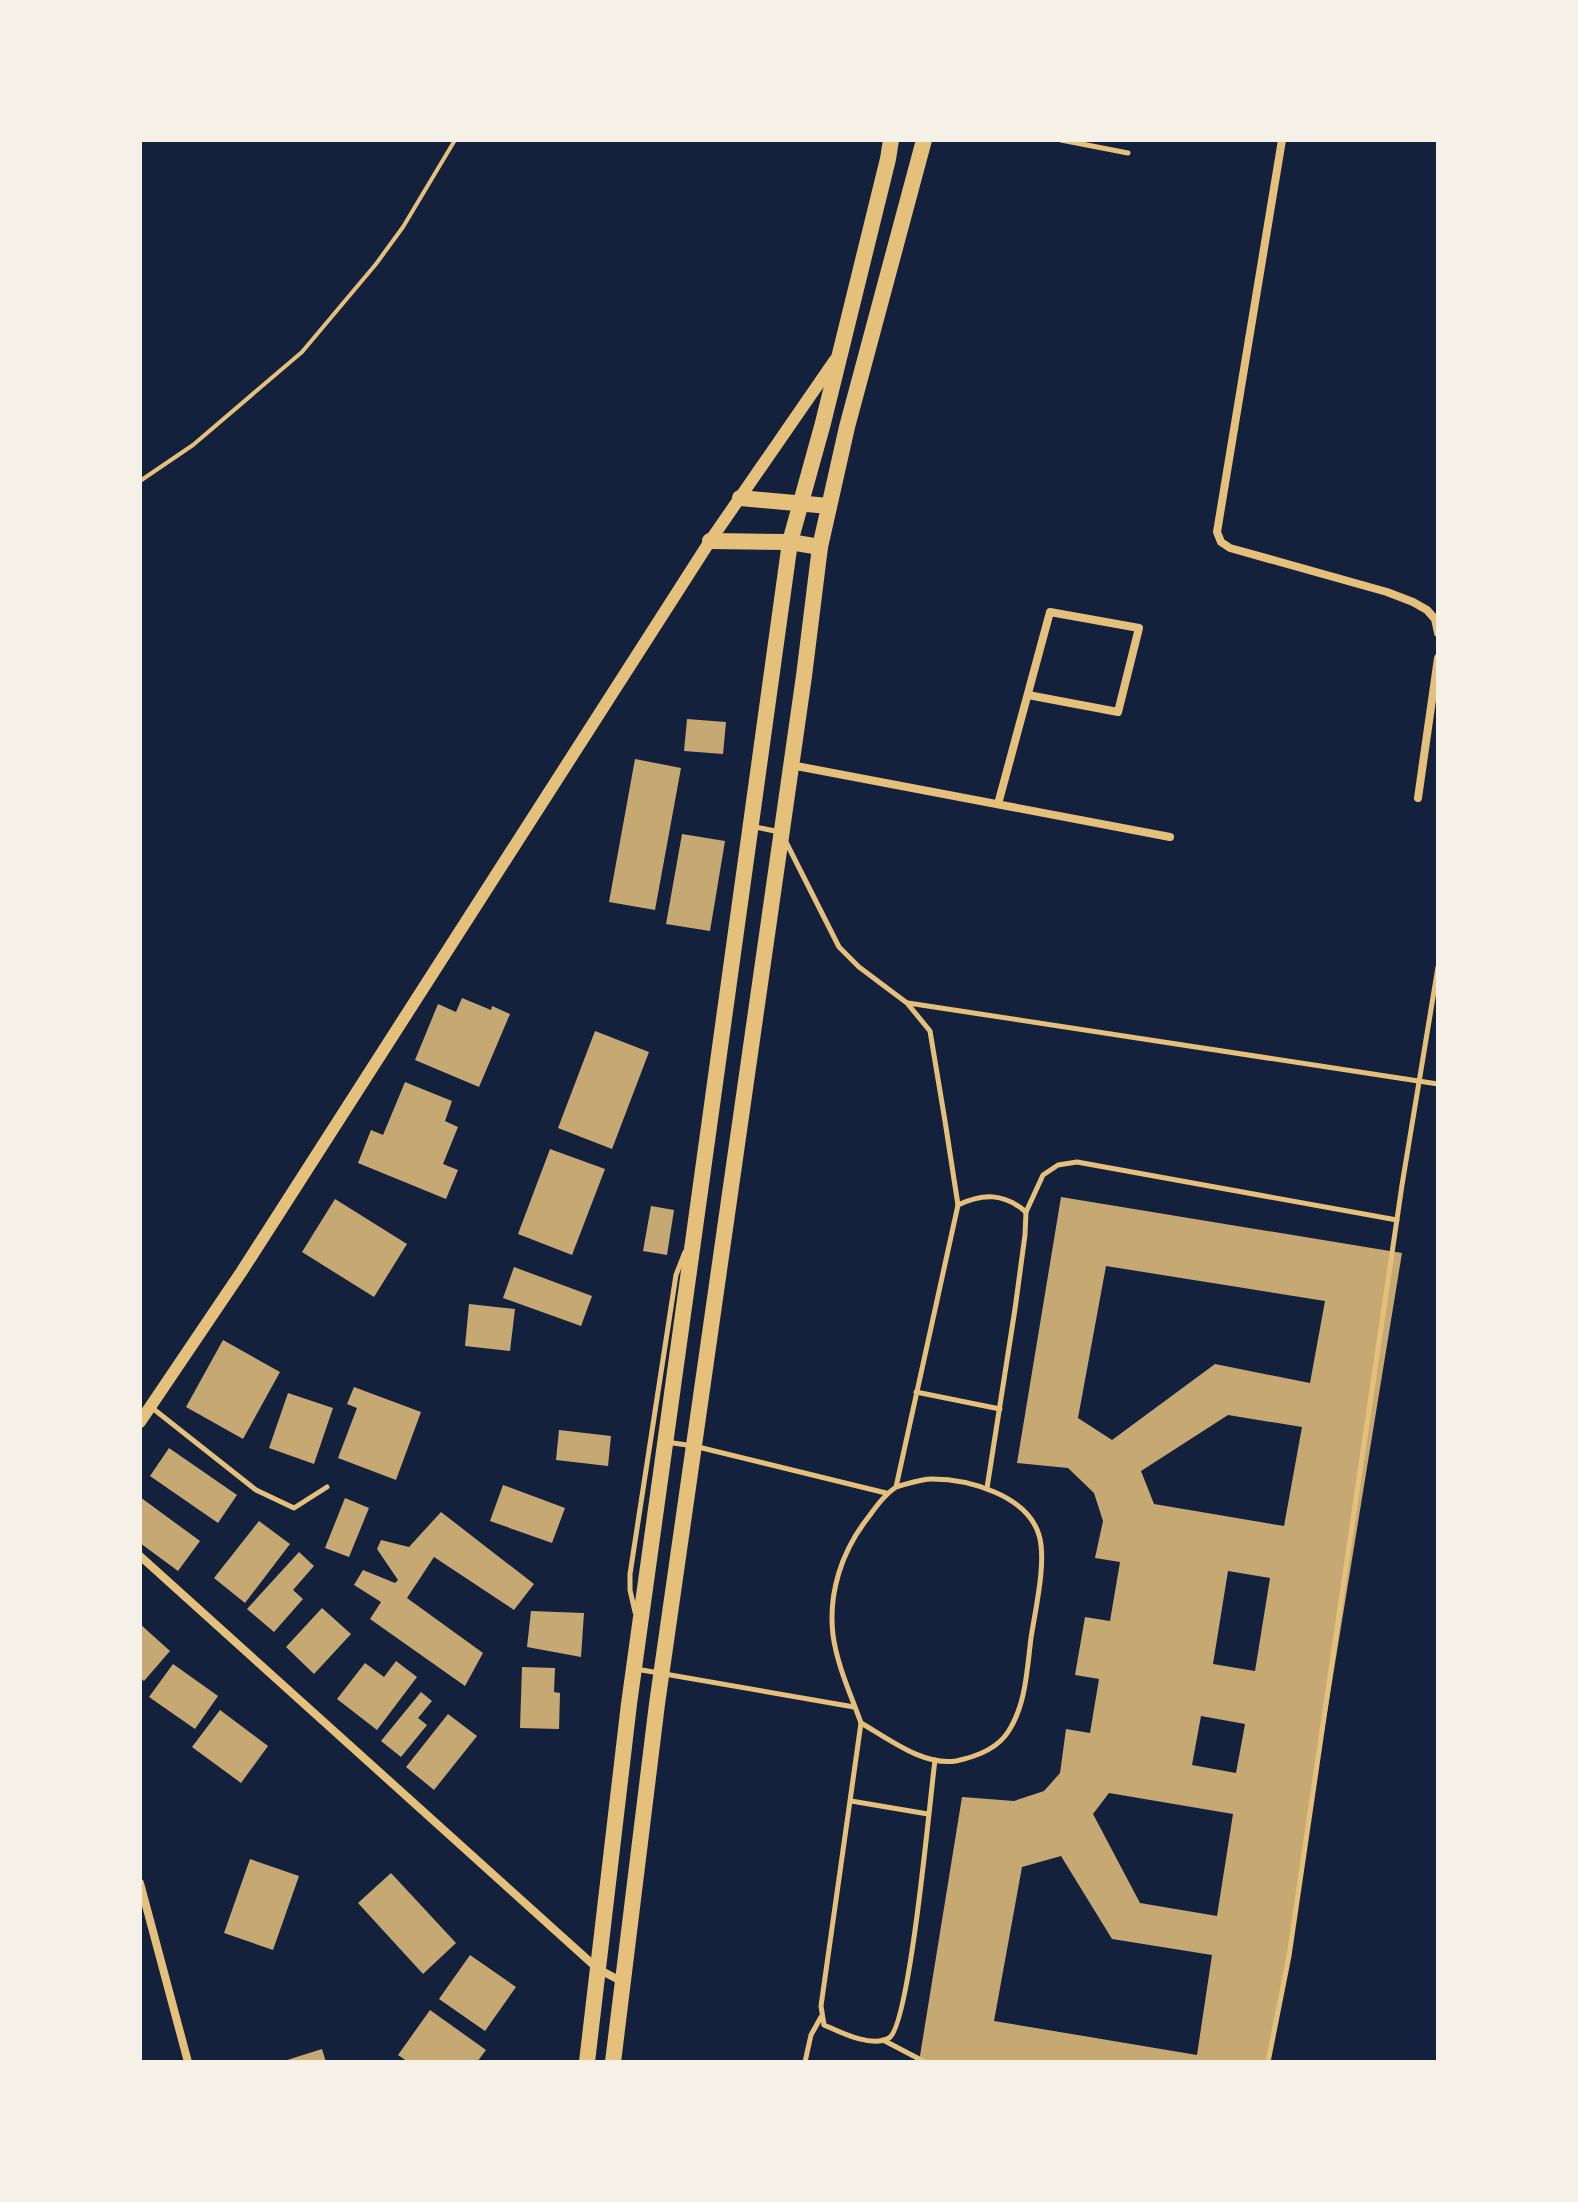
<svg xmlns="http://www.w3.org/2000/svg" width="1578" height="2202" font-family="'IBM Plex Sans',sans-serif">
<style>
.building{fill:#c6a872;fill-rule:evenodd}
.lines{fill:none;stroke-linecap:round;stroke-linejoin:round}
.path{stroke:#e5c07b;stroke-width:4}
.service{stroke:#e5c07b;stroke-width:5}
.minor{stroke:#e5c07b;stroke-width:8}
.tertiary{stroke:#e5c07b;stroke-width:12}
.primary{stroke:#e5c07b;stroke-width:16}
</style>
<rect width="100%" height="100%" fill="#14213d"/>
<g class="building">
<polygon points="687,719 726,722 723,754 684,751"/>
<polygon points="635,759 681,768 655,910 609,902"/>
<polygon points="682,834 725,841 710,931 666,924"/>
<polygon points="462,998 491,1010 492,1006 510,1014 479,1087 415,1060 438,1004 456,1012"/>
<polygon points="595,1031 649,1052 612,1149 558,1128"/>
<polygon points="405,1082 452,1101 445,1121 458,1127 443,1164 458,1170 446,1199 358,1163 371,1130 383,1135"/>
<polygon points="550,1149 605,1169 572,1255 518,1234"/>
<path d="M1061,1197L1402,1253L1270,2062H919L962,1797L1014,1801L1044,1791L1060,1773L1066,1729L1090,1733L1099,1679L1075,1675L1085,1617L1110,1621L1120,1562L1095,1558L1103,1521L1094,1493L1068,1468L1017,1463ZM1106,1266L1325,1301L1310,1383L1215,1364L1112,1440L1078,1418ZM1228,1415L1302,1427L1284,1526L1154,1504L1141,1471ZM1228,1571L1270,1578L1255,1671L1213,1664ZM1201,1716L1245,1724L1236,1773L1192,1765ZM1109,1793L1233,1814L1217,1916L1140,1903L1093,1814ZM1061,1856L1112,1939L1212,1955L1197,2055L994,2021L1022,1867Z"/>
<polygon points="335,1199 407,1244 374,1297 302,1252"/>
<polygon points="651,1206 674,1210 667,1255 643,1251"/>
<polygon points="514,1267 592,1296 581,1326 503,1298"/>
<polygon points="469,1304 515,1309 510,1351 465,1346"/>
<polygon points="223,1340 280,1372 243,1439 186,1407"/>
<polygon points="354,1387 421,1412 396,1480 338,1458 357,1408 347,1404"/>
<polygon points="288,1393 333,1408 314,1464 269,1448"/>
<polygon points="559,1430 611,1436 608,1466 556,1460"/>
<polygon points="169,1448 237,1495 218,1523 150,1476"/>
<polygon points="503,1485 565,1508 552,1543 490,1521"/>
<polygon points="140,1497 200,1541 178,1571 140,1543"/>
<polygon points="345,1498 369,1508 349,1557 325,1548"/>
<polygon points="441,1512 534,1584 514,1610 434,1557 407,1598 483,1653 465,1686 370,1619 381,1602 354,1585 363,1570 395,1583 398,1580 377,1549 381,1540 409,1547"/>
<polygon points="259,1521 290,1544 245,1603 214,1578"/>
<polygon points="299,1552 314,1566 293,1590 303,1599 274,1632 247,1609"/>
<polygon points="322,1608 351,1634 314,1674 286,1647"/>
<polygon points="531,1611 584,1613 581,1657 527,1647"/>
<polygon points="140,1624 170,1651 144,1681 140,1678"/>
<polygon points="396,1661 417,1677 377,1730 337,1699 365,1663 384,1677"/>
<polygon points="173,1664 218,1696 195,1729 149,1697"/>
<polygon points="522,1667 555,1668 554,1692 560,1693 559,1729 520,1728"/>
<polygon points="421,1692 432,1701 418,1718 427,1725 401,1757 381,1741"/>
<polygon points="220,1710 268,1746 241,1783 192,1747"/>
<polygon points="448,1714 477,1736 434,1790 406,1767"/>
<polygon points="250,1859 299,1876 273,1950 224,1933"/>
<polygon points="391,1873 456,1943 423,1974 358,1903"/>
<polygon points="470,1955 516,1987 485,2031 439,1999"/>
<polygon points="430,2010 486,2050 477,2062 408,2062 398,2055"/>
<polygon points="322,2049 326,2062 284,2062 284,2061"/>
</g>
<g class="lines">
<polyline class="path" points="140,481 193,445 302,352 376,264 403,227 455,140"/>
<g class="service">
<polyline points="1061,140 1128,153"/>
<polyline points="755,827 780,832"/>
<path d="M785,840L839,947L859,967L907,1003L930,1031L945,1121L958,1205L896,1487C884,1495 876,1507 867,1519C842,1551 828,1593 833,1635C837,1665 851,1695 861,1723C889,1739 923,1766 956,1761C975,1757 997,1749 1008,1732C1026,1705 1027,1669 1031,1638C1035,1611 1047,1561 1039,1535C1027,1495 968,1479 932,1479C920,1479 907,1484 896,1487"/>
<polyline points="908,1003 1438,1084"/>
<path d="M958,1205C983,1193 1004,1193 1026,1212"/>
<polyline points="916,1392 1000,1409"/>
<polyline points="151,1407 256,1490 294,1508 327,1487"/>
<polyline points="666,1442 694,1446 886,1493"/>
<polyline points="987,1488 1015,1309 1025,1235 1026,1212 1043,1175 1058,1165 1077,1162 1397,1220"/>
<polyline points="635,1612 630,1590 630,1574 676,1275 685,1252"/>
<polyline points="636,1669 854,1707"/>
<path d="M861,1723L821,2006L824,2025C840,2032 871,2048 889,2038C910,2026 930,1797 935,1760"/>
<polyline points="851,1801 928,1814"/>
<polyline points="883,2040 925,2062"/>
<polyline points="805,2062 811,2035 821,2017"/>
<polyline points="1268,2062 1289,1956 1402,1185 1438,967"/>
</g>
<g class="minor">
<polyline points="1282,140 1217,532 1221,542 1230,548 1387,592 1413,602 1427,610 1435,619 1438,633"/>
<polyline points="791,765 1170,837"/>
<polyline points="1418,798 1438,658"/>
<polyline points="998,804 1050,612 1139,628 1118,712 1028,695"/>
<polyline points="140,1556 598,1969 623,1982"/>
<polyline points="140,1883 188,2062"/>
</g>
<polyline class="tertiary" points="140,1422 242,1271 710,541 835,360"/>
<g class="primary">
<polyline points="740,498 829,506"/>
<polyline points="710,541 790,542 820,547"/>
<polyline points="587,2062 629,1704 790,542 823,423 888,159 891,140"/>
<polyline points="613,2062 657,1704 804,676 820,547 847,427 924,140"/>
</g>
</g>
<rect width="1578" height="2202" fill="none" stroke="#f6f1e7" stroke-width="284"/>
</svg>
